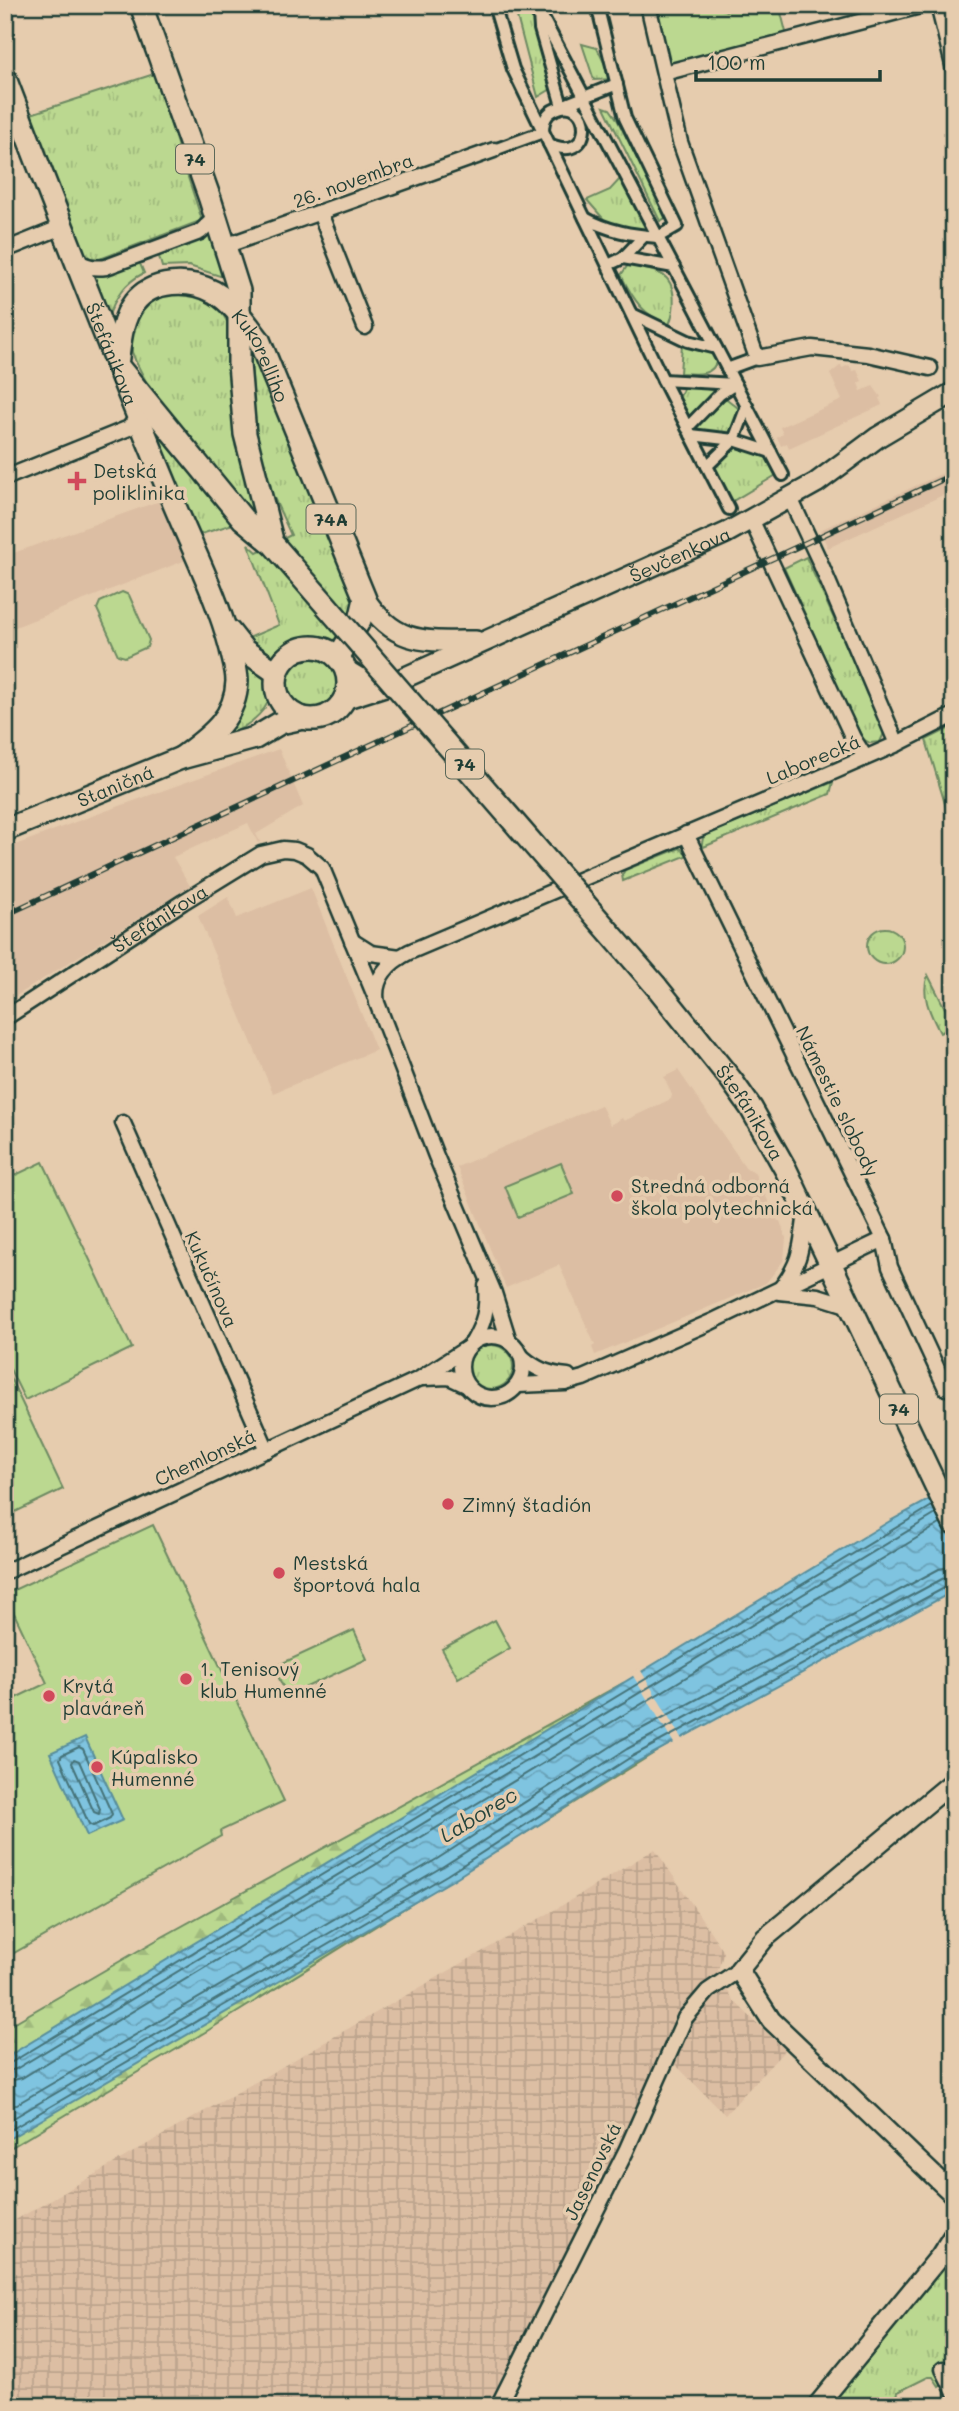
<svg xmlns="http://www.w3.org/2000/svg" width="959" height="2411" font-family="Mali,sans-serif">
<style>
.built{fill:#dcbea3}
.industrial{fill:url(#industrial-grid)}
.grass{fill:url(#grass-tufts);stroke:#6d8a62;stroke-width:2}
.forest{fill:url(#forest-firs);stroke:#6d8a62;stroke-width:2}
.green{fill:#bbd890;stroke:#6d8a62;stroke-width:2}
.water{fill:url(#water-waves);stroke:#598e9b;stroke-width:2}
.pier{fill:#e6ccae}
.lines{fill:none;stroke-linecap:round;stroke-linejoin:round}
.shore{stroke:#457379;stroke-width:2}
.pedestrian-casing{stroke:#1f3d34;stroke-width:16}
.minor-casing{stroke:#1f3d34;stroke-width:19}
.tertiary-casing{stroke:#1f3d34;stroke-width:23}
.secondary-casing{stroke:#1f3d34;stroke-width:24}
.primary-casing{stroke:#1f3d34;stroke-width:26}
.pedestrian{stroke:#e6ccae;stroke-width:10}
.minor{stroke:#e6ccae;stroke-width:14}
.tertiary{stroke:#e6ccae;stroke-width:18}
.secondary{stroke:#e6ccae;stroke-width:19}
.primary{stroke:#e6ccae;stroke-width:21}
.rail-casing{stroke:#1f3d34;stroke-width:6}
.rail{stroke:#e6ccae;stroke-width:3.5;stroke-dasharray:10;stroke-linecap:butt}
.primary-bridge-casing{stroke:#1f3d34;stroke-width:26;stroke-linecap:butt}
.primary-bridge{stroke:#e6ccae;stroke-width:21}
.poi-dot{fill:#d1495b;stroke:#e6ccae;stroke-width:2.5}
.labels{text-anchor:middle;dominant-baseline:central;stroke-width:7;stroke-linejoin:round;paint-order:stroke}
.shield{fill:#e6ccae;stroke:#5b6859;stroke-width:2}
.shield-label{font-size:18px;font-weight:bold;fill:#1f3d34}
.street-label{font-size:19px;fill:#1f3d34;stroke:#e6ccae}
.poi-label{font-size:19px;fill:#1f3d34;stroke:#e6ccae;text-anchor:start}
.water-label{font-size:21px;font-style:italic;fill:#24443d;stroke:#e6ccae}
</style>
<defs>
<pattern id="industrial-grid" width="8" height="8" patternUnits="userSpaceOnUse" patternTransform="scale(1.75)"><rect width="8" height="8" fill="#dcbea3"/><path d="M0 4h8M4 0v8" fill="none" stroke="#bca48d"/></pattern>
<pattern id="grass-tufts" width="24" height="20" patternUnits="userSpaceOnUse" patternTransform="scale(1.75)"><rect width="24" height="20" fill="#bbd890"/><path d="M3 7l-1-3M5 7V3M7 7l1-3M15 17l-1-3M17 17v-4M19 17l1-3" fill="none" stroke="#a0ba7d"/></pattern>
<pattern id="forest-firs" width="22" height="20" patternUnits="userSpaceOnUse" patternTransform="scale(1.75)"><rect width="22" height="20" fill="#bbd890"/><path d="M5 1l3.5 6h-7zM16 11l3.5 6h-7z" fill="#a0ba7d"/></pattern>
<pattern id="water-waves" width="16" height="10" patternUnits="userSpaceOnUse" patternTransform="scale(1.75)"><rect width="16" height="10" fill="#7fc4e0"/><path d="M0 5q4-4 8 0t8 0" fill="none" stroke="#67a0b6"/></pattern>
</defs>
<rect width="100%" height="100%" fill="#e6ccae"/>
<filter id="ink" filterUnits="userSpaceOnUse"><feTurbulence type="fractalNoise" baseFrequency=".0143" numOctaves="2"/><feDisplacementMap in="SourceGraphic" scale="14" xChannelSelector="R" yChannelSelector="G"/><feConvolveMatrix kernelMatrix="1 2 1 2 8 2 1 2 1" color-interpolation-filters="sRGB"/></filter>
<g filter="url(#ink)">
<g class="built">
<polygon points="841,365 842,368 849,365 853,371 857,370 862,381 858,383 861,391 873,386 881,397 879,398 882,405 789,448 787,443 781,446 777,437 783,434 780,427 842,400 830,374"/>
<polygon points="954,468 954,490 828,548 820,530"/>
<polygon points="162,500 186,560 5,631 5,556"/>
<polygon points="279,749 303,806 256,834 260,842 258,843 248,823 173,857 190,886 5,1003 5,849 78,821"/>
<polygon points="311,888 376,1050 273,1093 198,916 228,897 237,918"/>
<polygon points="678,1070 746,1168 754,1172 778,1221 780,1221 786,1238 784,1260 766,1283 595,1355 592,1347 595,1345 559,1265 506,1288 457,1167 601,1105 610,1125 622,1118 624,1121 671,1099 672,1095 664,1077"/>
</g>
<polygon class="industrial" points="655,1849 724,1952 718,1970 733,2000 785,2050 725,2115 672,2061 622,2173 622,2180 505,2406 5,2406 5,2226 551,1912"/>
<g class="grass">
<polygon points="514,5 528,5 551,89 538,97"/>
<polygon points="582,44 597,48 612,79 594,80"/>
<polygon points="154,74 201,217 200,221 100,259 90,258 84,253 31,114"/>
<polygon points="604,107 610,109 617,119 667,217 660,221"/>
<polygon points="621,178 650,233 608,224 587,200 610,190"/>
<polygon points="212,230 226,275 223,277 189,266 162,267 158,253 203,236"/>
<path d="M138,259L144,273C124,283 115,298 108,318L88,272Z"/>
<path d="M628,265C638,268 651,269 661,274C678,283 675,310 669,325C643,315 634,301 621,275Z"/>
<path d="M171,292C201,294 220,300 231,331L239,447L260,528L156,401L136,362L132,352V337L137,313L149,300Z"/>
<path d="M682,344L713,352L717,359C714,377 695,374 680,373Z"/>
<path d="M254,348L358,602L335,649C314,638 291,644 277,664L244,640L279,625L248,544L257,552L291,535L269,487L257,444L250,349Z"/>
<polygon points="692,385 718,392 690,422 678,400 683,389"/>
<path d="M722,395L743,412C729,442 727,436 696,433L693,427Z"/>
<polygon points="152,427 233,524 198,535"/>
<polygon points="740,444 766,453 778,474 731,502 712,465"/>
<polygon points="806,557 885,731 880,742 870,743 863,739 845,703 784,568"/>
<circle cx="313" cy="685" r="28"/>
<path d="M247,664L271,680C277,707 247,728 225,736L223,731Z"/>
<polygon points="954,726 954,834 926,740"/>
<polygon points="833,782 830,794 701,848 703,838 706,835"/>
<polygon points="680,848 688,855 623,881 622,875 625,870"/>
<circle cx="885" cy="946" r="18"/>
<path d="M928,975L954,1026L940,1033C931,1015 920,995 928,975Z"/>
<circle cx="491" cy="1367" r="22"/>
<polygon points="954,2249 954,2379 943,2364 936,2368 943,2383 939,2386 933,2377 928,2377 898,2392 895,2406 827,2406"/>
</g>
<polygon class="forest" points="623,1683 667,1745 207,2031 5,2151 5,2028 155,1941"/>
<g class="green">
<polygon points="648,5 712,5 726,11 739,5 779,5 788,40 664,73"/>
<polygon points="122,592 129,595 149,640 147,647 125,657 118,655 97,609 100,602"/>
<polygon points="43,1162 132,1348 25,1400 5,1359 5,1180"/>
<polygon points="561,1163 574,1194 518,1217 505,1186"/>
<polygon points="5,1367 63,1489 5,1517"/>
<polygon points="153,1525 284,1801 220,1831 221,1836 5,1958 5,1703 47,1683 5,1594"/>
<polygon points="495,1620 510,1648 458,1678 442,1649"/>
<polygon points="354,1630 367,1659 287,1696 274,1667"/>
</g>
<g class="water">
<polygon points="954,1486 954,1591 635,1763 451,1881 5,2141 5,2058 890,1521"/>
<polygon points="85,1737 123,1820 87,1836 50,1753"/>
</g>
<polygon class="pier" points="640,1669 683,1741 675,1745 632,1674"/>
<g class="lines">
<g class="shore">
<polygon points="79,1747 83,1749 112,1814 110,1818 93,1826 89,1824 60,1759 62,1755"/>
<polygon points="74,1759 79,1761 100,1809 99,1814 94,1812 72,1763"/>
<polyline points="5,2063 12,2062 932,1506"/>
<polyline points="5,2072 16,2069 936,1514"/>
<polyline points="5,2082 22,2078 940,1524"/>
<polyline points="5,2111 437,1859 621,1740 939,1569 954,1566"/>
<polyline points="5,2123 442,1867 627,1749 944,1578 954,1576"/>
<polyline points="5,2133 447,1875 631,1757 948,1586 954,1585"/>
</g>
<g class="pedestrian-casing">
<g id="pedestrian">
<polyline points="494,5 513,69 663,380 729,509"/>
<polyline points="536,5 658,237"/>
<polyline points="597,5 625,118 677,226 658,237 783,475"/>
<polyline points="539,14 540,29 562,106 617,84"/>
<path d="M494,150L543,132C543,121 546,113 556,109C592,92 597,166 549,144"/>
<path d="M585,218C608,231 632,235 658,237"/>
<polyline points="623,258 644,236"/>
<polyline points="608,265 623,258 674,267"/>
<polyline points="632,314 688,341 716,348"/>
<polyline points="727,369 757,358"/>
<polyline points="663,380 735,384"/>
<polyline points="687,428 720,394 735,384"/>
<polyline points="691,435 734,440 771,452"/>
<polyline points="707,466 734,440 747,406"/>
</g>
</g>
<g class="minor-casing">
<g id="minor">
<polyline points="648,5 680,142 757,358 812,348 868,354 930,368"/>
<polyline points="938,5 954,69"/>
<polyline points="664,73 924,5"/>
<polyline points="320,213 365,327"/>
<polyline points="225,246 494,150"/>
<polyline points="5,250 62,227"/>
<path d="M74,260C86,266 93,269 106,267L200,232L216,217"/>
<polyline points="5,478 129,428 137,417"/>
<polyline points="790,498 819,560 897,744"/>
<polyline points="751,519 853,738 865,757"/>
<polyline points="686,834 884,1239 890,1267 946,1388"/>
<polyline points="352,941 371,953 400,957"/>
<path id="s1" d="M5,1018L183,902L261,854L283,849L295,850L307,855L322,868L375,996"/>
<polyline points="123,1123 267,1450"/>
<path d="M781,1288C802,1261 801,1246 806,1213"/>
<polyline points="779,1292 818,1296 850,1306"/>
<circle cx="492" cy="1367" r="31"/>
<path d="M509,1341L494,1293L436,1156L377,1003C372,979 389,962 409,952L799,787L897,744L954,715"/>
<path d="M473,1342C484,1323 488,1309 486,1286"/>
<path d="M522,1357C537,1370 548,1374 568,1376"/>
<polyline points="424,1378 449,1377 466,1385"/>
<polyline points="518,1385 565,1383 583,1378 711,1322 884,1239"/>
<polyline points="5,1572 421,1378 466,1349"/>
<polyline points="943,2369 954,2391"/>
<polyline points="498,2406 626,2151 685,2018 708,1991 739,1970"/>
</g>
</g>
<g class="tertiary-casing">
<g id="tertiary">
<polyline points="954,1781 765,1938 739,1970 771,2020 954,2195"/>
<polyline points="817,2406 940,2256 954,2234"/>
</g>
</g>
<g class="secondary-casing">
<g id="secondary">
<path d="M365,599C396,646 425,641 476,641"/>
<polyline points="346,670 359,678 387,684"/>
<path id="s2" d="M344,699L388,685L726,533L816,483L878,437L954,392"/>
</g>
</g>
<g class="primary-casing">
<g id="primary">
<polyline points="141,5 210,199 239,291 239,364 245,434 273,544"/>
<path id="s3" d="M5,78C58,217 112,355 169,492C190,544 217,595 231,649C233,659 237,670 237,681C236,719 209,737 181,758"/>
<path id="s4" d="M273,544L243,519L117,365C120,344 121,320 134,303C152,279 190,279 214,292C233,303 246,323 259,340L365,599L360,620L338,658"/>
<polyline points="229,631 244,650 277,673"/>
<circle cx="312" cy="683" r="36"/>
<path id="s5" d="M5,830L181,758L255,738L280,723L303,718"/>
<path id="s6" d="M656,986L732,1081L751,1108L786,1170L954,1524"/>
</g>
</g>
<use href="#pedestrian" class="pedestrian"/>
<use href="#minor" class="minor"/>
<use href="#tertiary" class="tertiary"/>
<use href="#secondary" class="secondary"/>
<use href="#primary" class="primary"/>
<g class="rail-casing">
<polyline id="rail" points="5,915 954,474"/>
</g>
<use href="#rail" class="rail"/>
<g class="primary-bridge-casing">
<polyline id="primary-bridge" points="273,544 656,986"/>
</g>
<use href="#primary-bridge" class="primary-bridge"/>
</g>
</g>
<g class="poi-dot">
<path d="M73.5 470.5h7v7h7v7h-7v7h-7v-7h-7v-7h7z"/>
<circle cx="617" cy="1196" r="7"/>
<circle cx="448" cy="1504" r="7"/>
<circle cx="279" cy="1573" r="7"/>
<circle cx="186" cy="1679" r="7"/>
<circle cx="49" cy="1696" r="7"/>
<circle cx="97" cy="1767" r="7"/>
</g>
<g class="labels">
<g class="shield">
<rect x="176" y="144.5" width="38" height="29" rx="5"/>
<rect x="306.5" y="504.5" width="49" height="29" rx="5"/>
<rect x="446" y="749.5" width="38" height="29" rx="5"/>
<rect x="880" y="1394.5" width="38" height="29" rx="5"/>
</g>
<g class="shield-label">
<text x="195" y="159">74</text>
<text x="331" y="519">74A</text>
<text x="465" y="764">74</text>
<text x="899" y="1409">74</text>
</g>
<g class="street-label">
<text transform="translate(353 180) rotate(-20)">26. novembra</text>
<text stroke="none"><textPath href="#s3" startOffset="296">Štefánikova</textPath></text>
<text stroke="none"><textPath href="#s4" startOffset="471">Kukorelliho</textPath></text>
<text stroke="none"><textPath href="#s2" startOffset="366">Ševčenkova</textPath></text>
<text transform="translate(813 759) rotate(-23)">Laborecká</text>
<text stroke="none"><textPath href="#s5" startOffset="119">Staničná</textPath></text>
<text stroke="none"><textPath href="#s1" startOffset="184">Štefánikova</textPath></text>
<text transform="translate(838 1101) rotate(64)">Námestie slobody</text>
<text stroke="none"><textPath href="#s6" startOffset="158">Štefánikova</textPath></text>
<text transform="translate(212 1279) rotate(66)">Kukučínova</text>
<text transform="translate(205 1457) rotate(-25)">Chemlonská</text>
<text transform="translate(592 2171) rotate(-64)">Jasenovská</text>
</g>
<g class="poi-label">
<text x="93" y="470">Detská<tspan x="93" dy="22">poliklinika</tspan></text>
<text x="631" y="1185">Stredná odborná<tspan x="631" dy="22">škola polytechnická</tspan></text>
<text x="462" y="1504">Zimný štadión</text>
<text x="293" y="1562">Mestská<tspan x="293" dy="22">športová hala</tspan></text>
<text x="200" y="1668">1. Tenisový<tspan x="200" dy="22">klub Humenné</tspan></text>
<text x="63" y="1685">Krytá<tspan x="63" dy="22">plaváreň</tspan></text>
<text x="111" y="1756">Kúpalisko<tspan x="111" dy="22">Humenné</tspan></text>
</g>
<g class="water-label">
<text transform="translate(478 1814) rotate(-31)">Laborec</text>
</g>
</g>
<rect width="959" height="2411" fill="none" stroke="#e6ccae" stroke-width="28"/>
<rect x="14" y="14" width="931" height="2383" fill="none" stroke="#1f3d34" stroke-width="2.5" filter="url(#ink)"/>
<path d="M696 70v10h184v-10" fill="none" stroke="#1f3d34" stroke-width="3.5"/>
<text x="707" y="70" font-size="21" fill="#1f3d34" stroke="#e6ccae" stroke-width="5" paint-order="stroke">100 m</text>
</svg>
